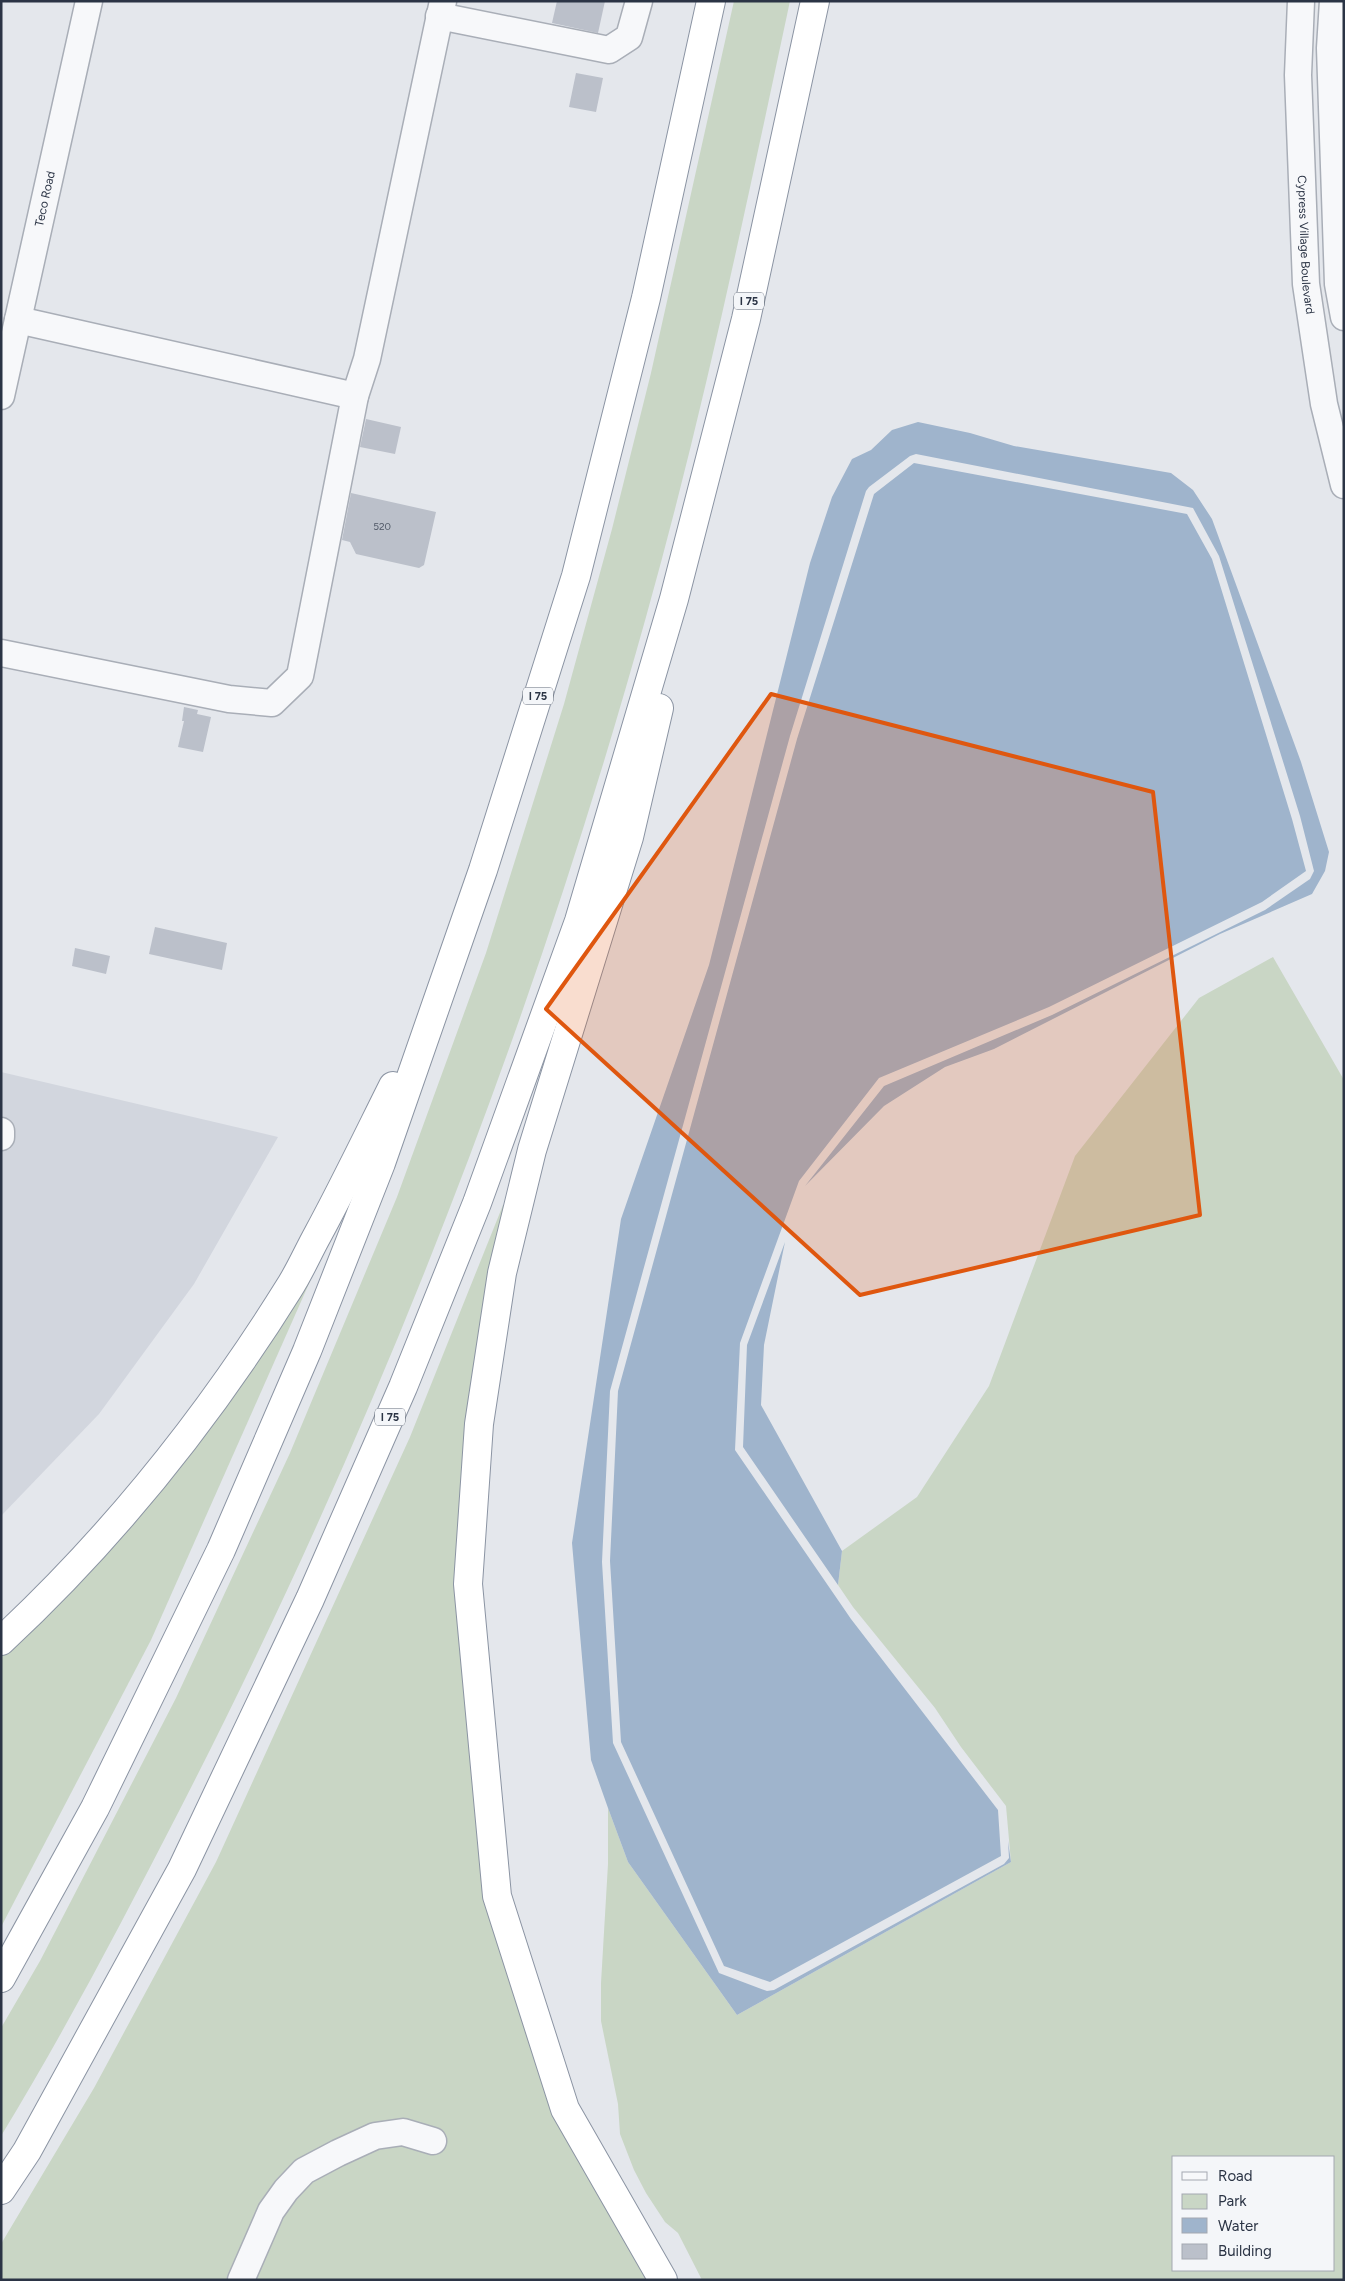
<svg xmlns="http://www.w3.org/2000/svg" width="1345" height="2281" font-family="Figtree,sans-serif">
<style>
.built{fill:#d2d6de}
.green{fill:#c9d6c5;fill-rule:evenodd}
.water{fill:#9fb4cc}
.building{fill:#bbc0ca}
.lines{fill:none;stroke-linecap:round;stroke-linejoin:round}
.minor-casing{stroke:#a9aeb7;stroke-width:29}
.highway-casing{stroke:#8b94a3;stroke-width:30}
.minor{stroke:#f7f8fa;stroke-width:26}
.highway{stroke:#fff;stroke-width:28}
.marked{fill:#df570f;fill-opacity:0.2;stroke:#df570f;stroke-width:4;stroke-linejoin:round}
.labels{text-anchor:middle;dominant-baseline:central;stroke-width:4;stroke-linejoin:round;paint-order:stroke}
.number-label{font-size:10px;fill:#4f5766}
.shield{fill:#f4f6f9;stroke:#676e7b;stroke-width:1}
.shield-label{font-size:11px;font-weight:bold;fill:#2b3445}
.street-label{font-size:12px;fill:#2b3445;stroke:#f4f6f9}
</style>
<rect width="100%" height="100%" fill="#e4e7ec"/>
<polygon class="built" points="1,1072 278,1137 194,1284 99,1414 1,1516"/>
<g class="green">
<path d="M734,1H790C746,207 703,414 646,617C531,1030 374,1432 178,1813C122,1922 65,2031 1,2136V2028L40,1961L176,1698L290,1453L397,1197L486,953L564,704L612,529L651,373Z"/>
<path d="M1273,957L1344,1080V2280H702L678,2233L665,2222L646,2193L634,2170L620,2134L618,2104L601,2021V1983L608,1864V1808L628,1862L737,2015L1011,1862L1006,1806L961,1747L935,1708L853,1607L838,1585L842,1551L917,1497L989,1386L1075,1156L1199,998ZM1174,2157H1334V2270H1174Z"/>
<polygon points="503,1205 509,1208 468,1449 497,1913 650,2280 1,2280 1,2244 94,2088 216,1862 410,1437"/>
<polygon points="314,1258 319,1261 151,1640 1,1927 1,1651"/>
</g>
<g class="water">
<polygon points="918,422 970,433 1014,446 1171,473 1193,490 1212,519 1301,762 1329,852 1325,871 1312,894 1220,934 994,1049 945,1067 884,1106 805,1186 884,1086 1052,1015 1265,910 1310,879 1314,871 1300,816 1219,556 1193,508 916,454 910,456 869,487 866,491 790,736 610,1391 602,1562 613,1743 719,1973 767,1991 774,1990 1004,1864 1009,1858 1008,1841 1011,1862 737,2015 628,1862 608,1808 591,1760 572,1543 621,1219 709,965 810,563 832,497 852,459 871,450 892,430"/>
<polygon points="914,463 1187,514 1212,559 1292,819 1306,871 1262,902 1049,1007 879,1078 799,1181 740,1343 735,1450 851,1619 998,1810 1001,1856 770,1982 724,1966 621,1742 610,1561 618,1391 797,739 874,494"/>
<polygon points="785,1242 764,1345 761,1405 842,1551 838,1585 743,1447 747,1345"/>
</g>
<g class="building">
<polygon points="557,1 605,1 598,33 552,23"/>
<polygon points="576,73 603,78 596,112 569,107"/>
<polygon points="366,419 401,427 395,454 360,447"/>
<polygon points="351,493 436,512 424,565 419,568 356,554 350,542 342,540"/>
<polygon points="184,707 198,710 197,714 211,717 203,752 178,747 184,721 182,721"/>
<polygon points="155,927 227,943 222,970 149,954"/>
<polygon points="75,948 110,956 106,974 72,966"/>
</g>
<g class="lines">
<g class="minor-casing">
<g id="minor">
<path id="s1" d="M1301,1L1298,75L1306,284L1324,404L1344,485"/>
<polyline points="1333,1 1330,48 1338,284 1344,317"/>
<polyline points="439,16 609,50 629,37 639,1"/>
<polyline points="18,320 355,396"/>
<path id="s2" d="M1,396L89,1"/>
<polyline points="1,653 229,699 272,703 300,676 355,396 367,359 443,1"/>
<polyline points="1,1131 1,1137"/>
<polyline points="241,2280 271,2211 286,2190 304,2171 338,2153 375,2136 403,2132 433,2141"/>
</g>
</g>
<g class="highway-casing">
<g id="highway">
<polyline points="659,708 629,837 532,1150 502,1273 479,1424 468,1584 497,1896 565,2109 663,2280"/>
<path d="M1,1641C113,1537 208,1418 289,1288C300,1271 308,1252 318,1234C344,1186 368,1136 393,1086"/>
<polyline points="1,1978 95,1808 221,1550 307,1351 381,1163 483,870 576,576 646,298 711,1"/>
<polyline points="1,2190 27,2151 182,1869 310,1599 403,1387 477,1203 579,921 674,599 746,319 815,1"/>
</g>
</g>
<use href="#minor" class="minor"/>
<use href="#highway" class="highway"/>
</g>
<path class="marked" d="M771,694L1153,792L1200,1215L860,1295L546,1009Z"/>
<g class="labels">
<g class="number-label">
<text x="382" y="526">520</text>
</g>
<g class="shield">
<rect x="734" y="292.5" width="30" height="17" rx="4"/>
<rect x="523" y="687.5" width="30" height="17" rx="4"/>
<rect x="375" y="1408.5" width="30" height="17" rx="4"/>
</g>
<g class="shield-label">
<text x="749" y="301">I 75</text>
<text x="538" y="696">I 75</text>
<text x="390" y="1417">I 75</text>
</g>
<g class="street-label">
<text stroke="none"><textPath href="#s2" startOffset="202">Teco Road</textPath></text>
<text stroke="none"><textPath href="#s1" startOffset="244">Cypress Village Boulevard</textPath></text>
</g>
</g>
<rect width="1345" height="2281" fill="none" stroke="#2b3445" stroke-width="5"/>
<rect x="1172" y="2156" width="162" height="115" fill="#f4f6f9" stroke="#a4a8b1"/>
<rect x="1182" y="2172" width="25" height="8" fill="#f7f8fa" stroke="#a4a8b1"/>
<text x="1218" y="2181" font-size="15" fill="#2b3445">Road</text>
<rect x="1182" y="2194" width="25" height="15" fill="#c9d6c5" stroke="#a4a8b1"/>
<text x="1218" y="2206" font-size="15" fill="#2b3445">Park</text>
<rect x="1182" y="2218" width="25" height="15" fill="#9fb4cc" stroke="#a4a8b1"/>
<text x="1218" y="2231" font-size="15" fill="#2b3445">Water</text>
<rect x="1182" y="2244" width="25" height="15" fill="#bbc0ca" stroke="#a4a8b1"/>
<text x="1218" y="2256" font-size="15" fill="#2b3445">Building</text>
</svg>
